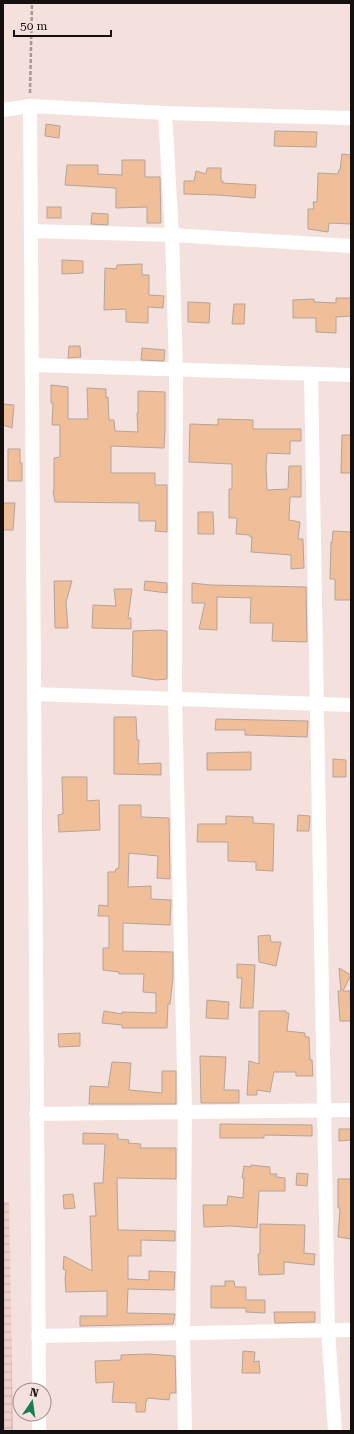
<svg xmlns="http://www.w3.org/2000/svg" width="354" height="1434" font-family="'Roboto Serif',serif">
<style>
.industrial{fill:url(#industrial-grid)}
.building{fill:#f1be9a;stroke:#b3a49a}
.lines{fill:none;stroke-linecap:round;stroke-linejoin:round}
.path{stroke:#a79895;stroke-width:2.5;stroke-dasharray:4 2;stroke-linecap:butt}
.street{stroke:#fff;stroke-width:14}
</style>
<defs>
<pattern id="industrial-grid" width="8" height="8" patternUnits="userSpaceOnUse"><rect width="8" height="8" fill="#eed1cc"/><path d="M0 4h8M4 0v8" fill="none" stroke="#cbb2ae"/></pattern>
</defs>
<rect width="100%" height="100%" fill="#f4e0dc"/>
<polygon class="industrial" points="3,1202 9,1202 13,1431 3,1431"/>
<g class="building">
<polygon points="46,124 60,126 59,138 45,136"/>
<polygon points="275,131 317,132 316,147 274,146"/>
<polygon points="342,154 351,155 351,224 329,223 328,232 308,229 308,209 314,209 313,202 317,202 318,173 338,174 339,170 340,170"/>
<polygon points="122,160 145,160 145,177 160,177 161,223 147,223 147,207 116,208 116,188 65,185 67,165 98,165 98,174 122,175"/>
<polygon points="207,168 221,168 221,181 223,181 223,183 256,185 255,198 218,195 184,194 184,181 194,181 196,171 206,174"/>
<rect x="47" y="207" width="14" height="11"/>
<polygon points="92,213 108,214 108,225 91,224"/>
<polygon points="62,260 83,261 83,273 62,274"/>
<polygon points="142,264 142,275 149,275 149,295 164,296 163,308 148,307 148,323 126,322 126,309 104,310 105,268 116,269 117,265"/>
<polygon points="336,298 351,298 351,316 336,317 336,333 316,332 316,318 293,318 293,300 314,299 314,302 336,303"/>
<polygon points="188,302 210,303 209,323 188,322"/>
<polygon points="234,304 245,304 244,324 232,324"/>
<polygon points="69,346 80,346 81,357 68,358"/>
<polygon points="142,348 165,350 164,361 141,360"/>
<polygon points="51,385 68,387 68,419 88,419 87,388 106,389 106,398 108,397 109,420 114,420 115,431 138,432 137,413 138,413 138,391 165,392 165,428 164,448 111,446 111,473 155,473 155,485 167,485 167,532 155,531 156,521 139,521 139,503 55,502 53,491 54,491 54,458 60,457 60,425 52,425 53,403 51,403"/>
<polygon points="3,404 14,405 12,428 3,425"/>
<polygon points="218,419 253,420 253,429 301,429 301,441 290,441 290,454 267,453 266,466 267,490 288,489 289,466 301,466 301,497 290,497 289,520 300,522 298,539 303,539 304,568 291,569 291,555 251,552 252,537 250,537 250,535 236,534 237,518 229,518 229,489 232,489 232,464 189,462 190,424 218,425"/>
<polygon points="342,435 351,435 351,473 341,473"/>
<polygon points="8,449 20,449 20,463 22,463 22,481 8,481"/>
<polygon points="3,503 15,503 13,530 3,530"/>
<polygon points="198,512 213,512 214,534 198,534"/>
<polygon points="333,531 351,532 351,600 335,600 335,579 330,579 331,542 332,543"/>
<polygon points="54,581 72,581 66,602 68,628 55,628"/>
<polygon points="145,581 167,583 167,593 144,590"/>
<polygon points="192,583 210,585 306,587 307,642 272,641 273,623 250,623 251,598 217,597 217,630 199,629 205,603 192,603"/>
<polygon points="114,589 132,589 128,618 131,618 131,629 92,628 93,605 116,606"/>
<polygon points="159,630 167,631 167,679 156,680 132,676 133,631"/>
<polygon points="114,717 136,717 137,740 139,740 138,764 161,763 161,775 114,774"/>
<polygon points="216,719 308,721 307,737 245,735 245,730 215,730"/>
<polygon points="251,752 251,770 207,770 207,753"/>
<polygon points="333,759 346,760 346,777 333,777"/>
<polygon points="62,777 87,777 87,801 99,800 100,830 59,832 58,815 63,814"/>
<polygon points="119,805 141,805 141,817 169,818 170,879 157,878 158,856 129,853 128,887 151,886 151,899 171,900 170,925 123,923 123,951 173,952 173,977 170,1004 168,1004 167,1028 122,1028 122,1025 102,1023 104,1011 122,1014 122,1012 156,1013 156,993 143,992 144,974 119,974 119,972 103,970 103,948 109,948 109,916 98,916 99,905 108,906 108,872 115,872 116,869 119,868"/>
<polygon points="298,815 310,816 309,831 297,831"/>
<polygon points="226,816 253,817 253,823 274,824 273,871 256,870 256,862 228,861 228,842 197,842 198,824 226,824"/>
<polygon points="270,935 271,942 281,942 276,966 259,962 258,936"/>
<polygon points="237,964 255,965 253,1008 240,1008 242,978 237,978"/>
<polygon points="339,968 351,975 343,991 350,991 351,1021 340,1021 338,991 341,991"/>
<polygon points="207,1000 229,1002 228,1019 206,1018"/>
<polygon points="259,1011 286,1011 286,1013 289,1013 287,1031 305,1033 305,1037 309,1037 310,1060 312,1060 313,1076 296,1076 296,1072 274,1072 270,1092 257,1090 257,1095 247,1095 249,1061 259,1064"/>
<polygon points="80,1033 80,1046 59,1047 58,1034"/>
<polygon points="200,1056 226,1057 224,1090 239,1090 239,1103 201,1103"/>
<polygon points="112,1062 131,1063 129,1090 162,1093 162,1071 176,1071 176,1104 89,1104 90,1086 108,1087"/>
<polygon points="220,1124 312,1125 312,1136 264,1135 264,1138 220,1138"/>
<polygon points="339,1129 351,1129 351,1140 339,1141"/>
<polygon points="83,1133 118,1134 118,1139 129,1140 128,1143 141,1144 140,1148 176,1148 176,1179 117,1178 118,1230 175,1231 175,1241 141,1240 141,1256 128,1256 128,1279 149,1280 149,1271 175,1272 174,1290 128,1289 127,1313 175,1314 173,1324 80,1326 80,1316 107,1316 107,1291 66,1292 65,1279 66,1270 63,1269 64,1256 92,1271 90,1216 96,1216 94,1183 103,1183 105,1144 83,1144"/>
<polygon points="251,1165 270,1167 270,1174 277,1174 276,1177 285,1178 285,1191 259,1191 257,1228 231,1226 204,1227 203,1205 227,1205 228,1196 243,1198 244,1178 242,1178 244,1166 251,1167"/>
<polygon points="297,1173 308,1174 307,1186 296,1185"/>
<polygon points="338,1179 351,1179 351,1239 338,1237 340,1208 338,1208"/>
<polygon points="73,1194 75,1208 64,1209 63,1195"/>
<polygon points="260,1224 305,1225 304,1253 315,1254 314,1265 284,1262 284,1274 259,1275 258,1254 260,1254"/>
<polygon points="225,1281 234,1281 235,1287 246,1287 246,1300 265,1300 265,1313 246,1312 246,1308 211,1308 211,1286 225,1286"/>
<polygon points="274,1312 315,1312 315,1322 275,1323"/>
<polygon points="243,1351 255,1352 254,1362 259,1361 260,1373 242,1373"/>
<polygon points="148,1354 175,1356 176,1393 170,1393 169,1400 147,1398 147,1401 146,1401 145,1412 136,1412 136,1403 112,1402 114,1382 96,1383 95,1361 121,1360 121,1355"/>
</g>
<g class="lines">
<polyline class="path" points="30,93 32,3"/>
<g class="street">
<polyline points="30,106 39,1390"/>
<polyline points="3,110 30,106 165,113 351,118"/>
<polyline points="165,113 172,235 176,370 175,699 185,1112 183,1333 185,1431"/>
<polyline points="31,231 172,235 351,246"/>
<polyline points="32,365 351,375"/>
<polyline points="311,374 328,1330 335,1431"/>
<polyline points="34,694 351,705"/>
<polyline points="36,1114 351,1110"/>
<polyline points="38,1336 351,1330"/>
<polyline points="39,1414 39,1431"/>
</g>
</g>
<rect width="354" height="1434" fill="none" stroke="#150f0e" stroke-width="8"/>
<g transform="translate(32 1402) rotate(13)"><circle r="19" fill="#f4e0dc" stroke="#9b8c8a"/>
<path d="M0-3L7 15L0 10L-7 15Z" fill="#177d56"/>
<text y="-6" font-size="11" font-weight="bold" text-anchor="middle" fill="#150f0e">N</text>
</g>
<path d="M14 30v6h97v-6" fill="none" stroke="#150f0e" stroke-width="2"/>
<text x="20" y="30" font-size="12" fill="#150f0e" stroke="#f4e0dc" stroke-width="3" paint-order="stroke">50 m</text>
</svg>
